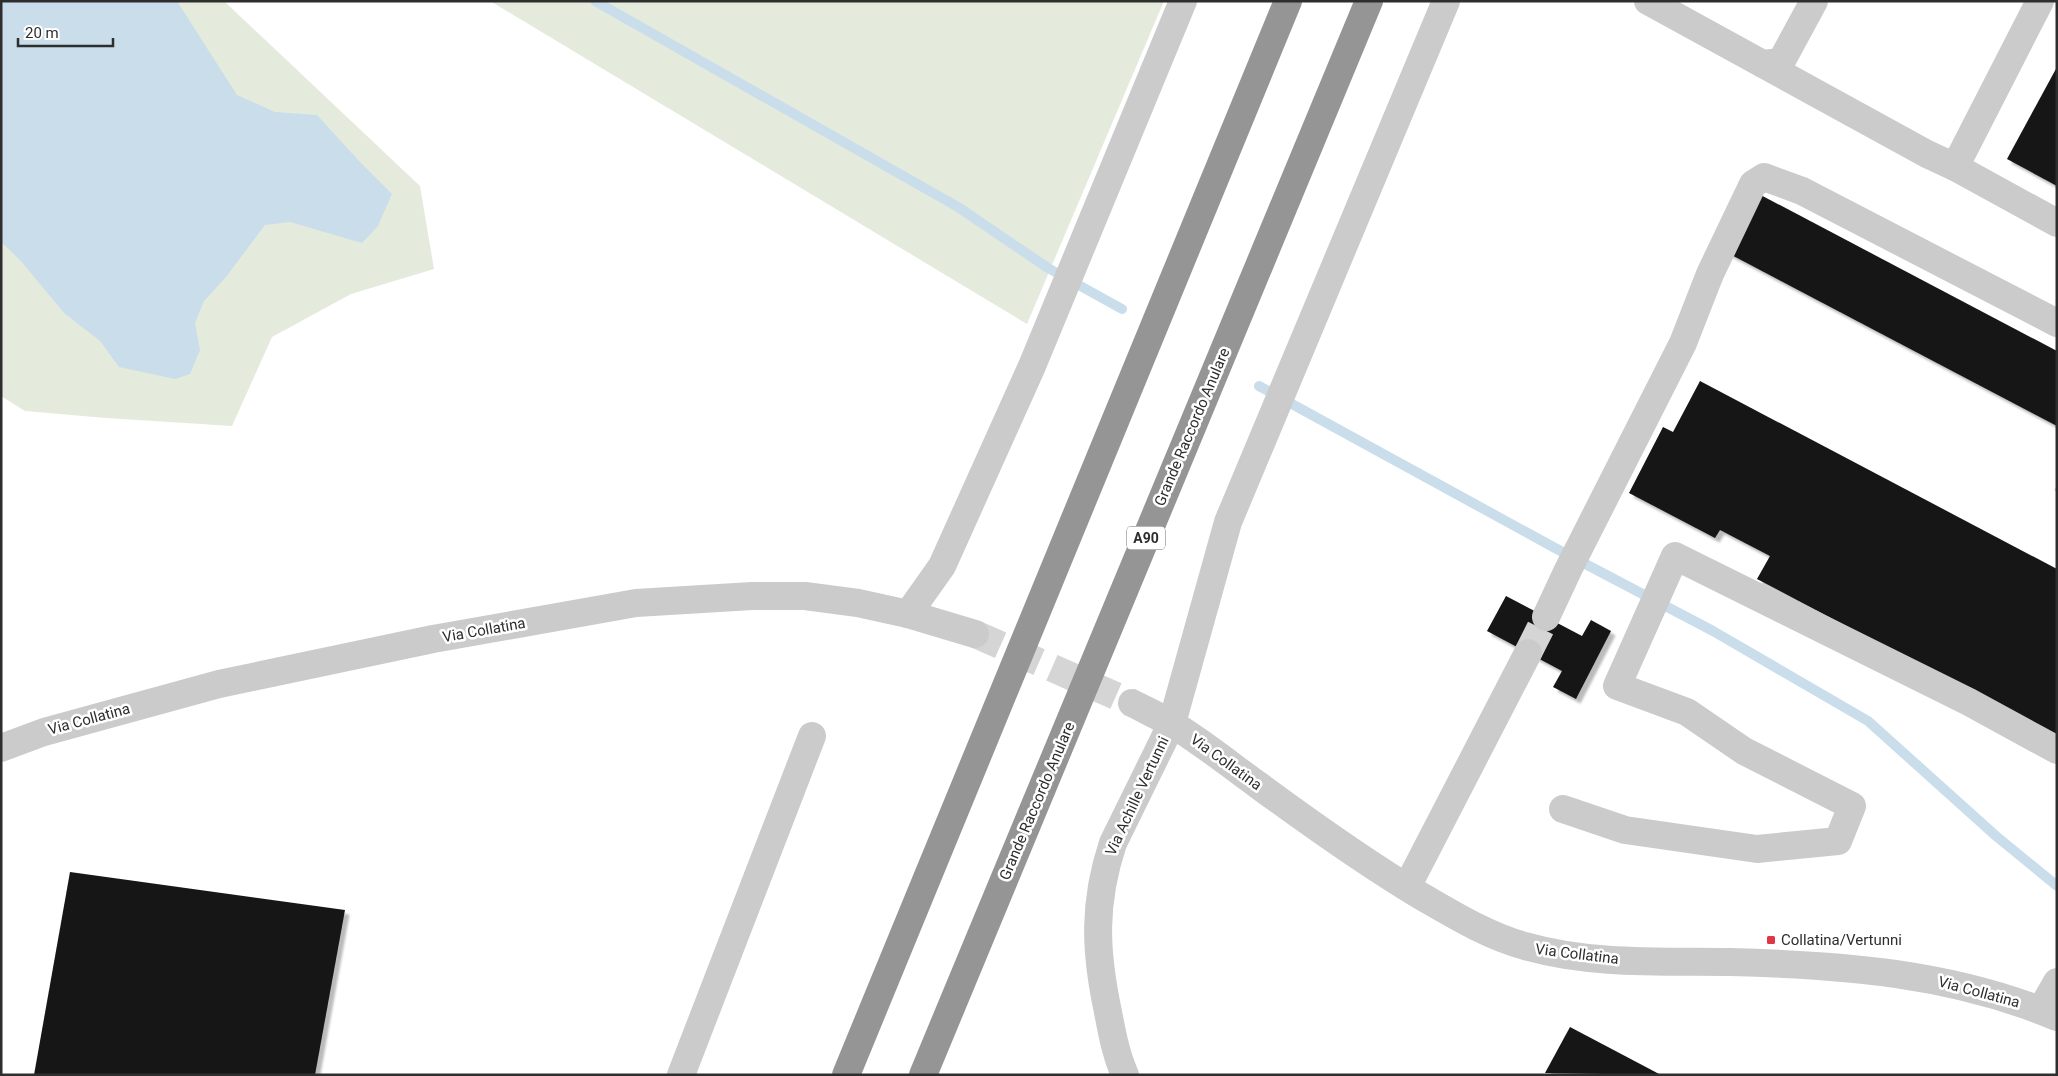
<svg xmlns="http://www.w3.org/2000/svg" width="2058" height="1076" font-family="Roboto,sans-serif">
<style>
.green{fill:#e4ebdc}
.water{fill:#c9deea}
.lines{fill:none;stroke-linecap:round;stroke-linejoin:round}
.stream{stroke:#c9deea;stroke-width:10}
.building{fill:#151515;filter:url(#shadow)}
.minor-tunnel{stroke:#d5d5d5;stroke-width:28;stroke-dasharray:28 14;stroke-linecap:butt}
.path{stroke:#cbcbcb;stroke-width:3;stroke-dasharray:2.5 2.5;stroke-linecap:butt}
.minor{stroke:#cbcbcb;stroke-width:28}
.highway{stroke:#959595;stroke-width:28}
.poi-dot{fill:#df3745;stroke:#fff;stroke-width:2}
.labels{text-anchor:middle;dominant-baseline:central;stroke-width:5;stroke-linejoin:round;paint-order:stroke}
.shield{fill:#fff;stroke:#6d6d6d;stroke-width:1}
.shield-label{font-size:14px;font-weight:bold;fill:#2e2e2e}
.street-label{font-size:15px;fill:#2e2e2e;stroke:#fff}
.poi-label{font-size:15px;fill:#2e2e2e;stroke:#fff;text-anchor:start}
</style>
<defs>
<filter id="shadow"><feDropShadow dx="4.5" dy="4.5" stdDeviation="1" flood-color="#0004"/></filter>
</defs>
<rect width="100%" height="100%" fill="#fff"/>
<g class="green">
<polygon points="1,1 224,1 420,186 434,269 351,294 272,337 232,426 106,418 25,411 1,396"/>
<polygon points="490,1 1164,1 1027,324"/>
</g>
<polygon class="water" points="1,1 177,1 237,95 275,112 317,115 359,161 392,194 378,226 362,243 290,222 265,225 226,277 204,301 195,323 200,350 190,374 175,379 119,367 100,341 64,313 20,260 1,242"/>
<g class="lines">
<g class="stream">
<polyline points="595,1 958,207 1048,268 1122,309"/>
<polyline points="1259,386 1555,548 1713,631 1868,721 1996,836 2057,886"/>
</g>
</g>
<g class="building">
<polygon points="2057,67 2057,186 2007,159"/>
<polygon points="1755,192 2057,351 2057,426 1724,251"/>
<polygon points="1700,381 2057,569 2057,737 1757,579 1770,556 1720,530 1715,538 1629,493 1663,427 1673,432"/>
<polygon points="1506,596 1582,636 1591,620 1611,631 1576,699 1553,687 1562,671 1487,631"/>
<polygon points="70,872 345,910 315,1075 34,1075"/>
<polygon points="1570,1027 1661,1075 1545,1073"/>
</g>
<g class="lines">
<g class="minor-tunnel">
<polyline points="975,634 1132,703"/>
<polyline points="1528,653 1546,617"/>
</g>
<polyline class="path" points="2055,489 2057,490"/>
<g class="minor">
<polyline points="1648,1 1927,154 1955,167 2040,1"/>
<polyline points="1763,64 1781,62 1814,1"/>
<polyline points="1955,167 2057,223"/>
<polyline points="908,614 942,566 1032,366 1183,1"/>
<polyline points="1546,617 1568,570 1683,343 1710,274 1753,184 1764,177 1802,191 2057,323"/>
<path d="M1132,703C1145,710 1159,716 1172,724C1202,742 1230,765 1258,785C1311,824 1364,862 1421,896C1454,915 1488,936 1525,946C1591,965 1662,961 1731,962C1843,965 1952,973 2057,1017"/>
<polyline points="1,748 44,732 219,684 433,639 636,603 752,596 805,596 858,603 908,614 975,634"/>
<polyline points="1563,809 1625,830 1757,849 1838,841 1852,806 1744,751 1687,712 1617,686 1675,556 1969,702 2057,750"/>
<polyline points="1407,887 1528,653"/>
<polyline points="2041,1010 2057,982"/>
<polyline points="681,1075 812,736"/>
<path d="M1125,1075C1116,1055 1112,1033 1108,1012C1095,951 1093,903 1113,843L1172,723L1228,522L1446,1"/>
</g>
<g class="highway">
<polyline points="846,1075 1288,1"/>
<polyline points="923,1075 1369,1"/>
</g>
</g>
<rect class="poi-dot" x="1766" y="935" width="10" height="10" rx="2.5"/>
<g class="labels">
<rect class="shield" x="1127" y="526.5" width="38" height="23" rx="4"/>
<g class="shield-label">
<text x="1146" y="538">A90</text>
</g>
<g class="street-label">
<text transform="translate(1192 427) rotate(-67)">Grande Raccordo Anulare</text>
<text transform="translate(484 630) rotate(-10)">Via Collatina</text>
<text transform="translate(89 719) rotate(-15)">Via Collatina</text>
<text transform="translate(1226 762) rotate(36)">Via Collatina</text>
<text transform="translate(1137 796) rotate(-65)">Via Achille Vertunni</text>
<text transform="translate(1037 801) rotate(-67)">Grande Raccordo Anulare</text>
<text transform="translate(1577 954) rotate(7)">Via Collatina</text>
<text transform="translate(1979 992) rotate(15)">Via Collatina</text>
</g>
<g class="poi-label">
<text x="1781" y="940">Collatina/Vertunni</text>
</g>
</g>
<rect width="2058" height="1076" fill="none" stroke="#2e2e2e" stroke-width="5"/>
<path d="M18 38v8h95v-8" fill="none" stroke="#2e2e2e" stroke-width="2.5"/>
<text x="25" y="38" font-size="15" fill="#2e2e2e" stroke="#ffffff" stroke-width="4" paint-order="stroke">20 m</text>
</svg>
